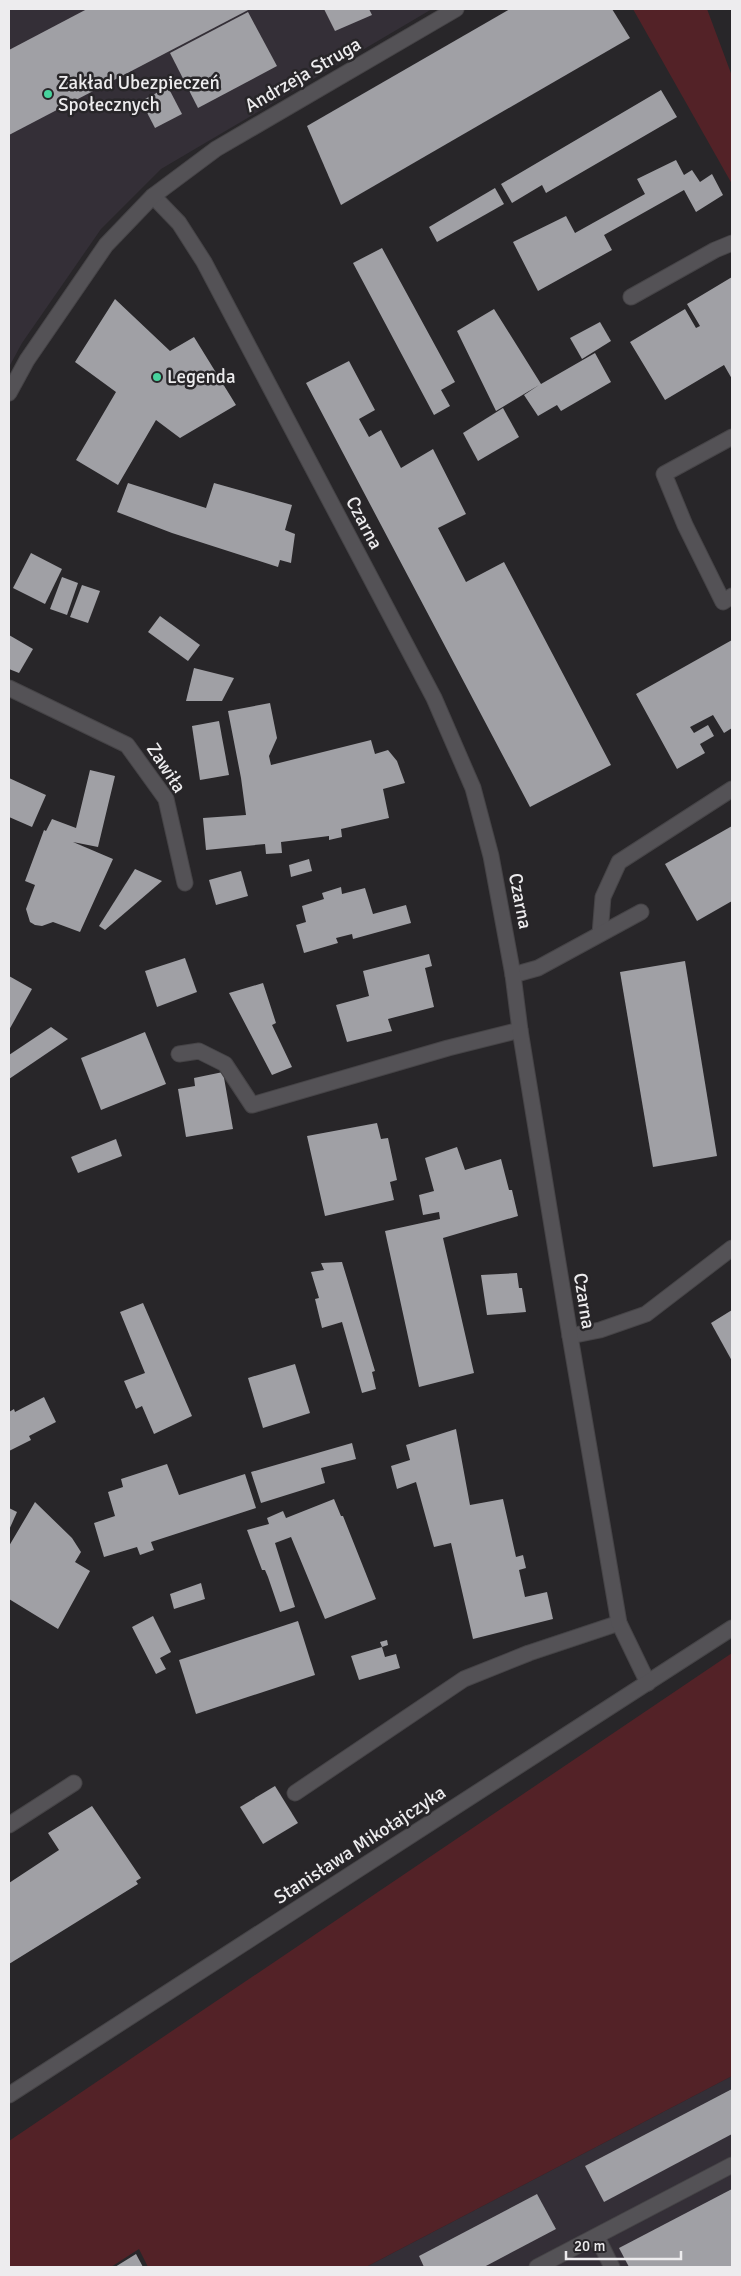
<svg xmlns="http://www.w3.org/2000/svg" width="741" height="2276" font-family="Signika,sans-serif">
<style>
.built{fill:#342f37}
.green{fill:#532227}
.building{fill:#a0a0a5}
.lines{fill:none;stroke-linecap:round;stroke-linejoin:round}
.service-casing{stroke:#464447;stroke-width:17}
.minor-casing{stroke:#464447;stroke-width:17}
.tertiary-casing{stroke:#464447;stroke-width:17}
.service{stroke:#545256;stroke-width:15}
.minor{stroke:#545256;stroke-width:15}
.tertiary{stroke:#545256;stroke-width:15}
.poi-dot{fill:#47d49e;stroke:#282629;stroke-width:2}
.labels{text-anchor:middle;dominant-baseline:central;stroke-width:5;stroke-linejoin:round;paint-order:stroke}
.street-label{font-size:19px;fill:#edecee;stroke:#282629}
.poi-label{font-size:19px;fill:#edecee;stroke:#282629;text-anchor:start}
</style>
<rect width="100%" height="100%" fill="#282629"/>
<g class="built">
<polygon points="9,9 432,9 161,169 101,229 22,343 9,367"/>
<polygon points="732,2076 732,2267 366,2267"/>
</g>
<g class="green">
<polygon points="633,9 707,9 732,76 732,184"/>
<polygon points="732,1653 732,2076 366,2267 148,2267 139,2249 111,2267 9,2267 9,2141"/>
</g>
<g class="building">
<polygon points="87,9 250,9 9,135 9,50"/>
<polygon points="324,9 369,9 372,15 335,31"/>
<polygon points="510,9 612,9 630,38 341,205 307,126"/>
<polygon points="248,12 277,66 198,108 170,53"/>
<polygon points="168,87 182,114 155,128 141,101"/>
<polygon points="661,90 677,117 546,193 542,185 512,203 501,184"/>
<polygon points="676,160 684,175 692,170 700,182 712,174 723,195 696,212 684,190 604,235 612,250 538,291 513,242 566,216 575,233 645,194 637,179"/>
<polygon points="495,188 504,204 437,242 429,227"/>
<polygon points="382,248 455,382 441,390 450,406 434,415 353,263"/>
<polygon points="732,277 732,379 724,365 665,400 630,342 685,309 696,328 700,326 687,304"/>
<polygon points="115,299 170,351 194,337 236,405 180,438 156,420 118,485 76,460 116,392 75,362"/>
<polygon points="494,309 541,384 595,353 611,382 561,411 557,405 538,416 524,395 539,385 496,411 457,331"/>
<polygon points="600,322 611,341 582,359 570,338"/>
<polygon points="349,361 375,410 359,419 369,437 381,430 401,468 433,449 466,514 438,528 466,582 504,562 611,765 530,807 306,383"/>
<polygon points="503,408 519,437 478,461 463,433"/>
<polygon points="128,483 206,508 214,483 292,505 285,530 295,534 291,563 280,560 278,567 172,533 117,512"/>
<polygon points="31,553 62,569 45,604 13,588"/>
<polygon points="62,577 78,583 67,615 50,609"/>
<polygon points="82,585 100,591 88,623 70,617"/>
<polygon points="160,616 200,645 188,661 148,632"/>
<polygon points="9,635 33,649 19,673 9,669"/>
<polygon points="732,640 732,728 724,733 713,715 690,727 694,733 708,725 714,736 700,744 705,753 677,769 636,694"/>
<polygon points="194,668 234,678 222,701 186,701"/>
<polygon points="270,703 277,738 269,756 271,765 371,740 375,754 388,750 397,761 405,783 383,789 389,818 341,829 342,837 329,840 329,836 281,842 282,853 266,854 265,844 206,850 203,818 246,815 241,778 228,711"/>
<polygon points="219,721 229,775 200,780 192,726"/>
<polygon points="90,770 115,776 98,847 73,842 113,859 80,932 53,922 42,926 35,925 30,922 26,909 35,885 25,881 44,830 46,831 52,819 76,828"/>
<polygon points="9,778 46,795 32,827 9,817"/>
<polygon points="732,826 732,901 697,921 665,864"/>
<polygon points="309,859 312,871 291,877 289,865"/>
<polygon points="135,869 162,881 105,930 99,926"/>
<polygon points="241,871 248,896 216,905 209,880"/>
<polygon points="341,887 342,894 365,888 373,914 406,905 411,923 353,939 352,934 336,938 338,943 304,953 296,925 306,922 302,906 324,899 322,893"/>
<polygon points="429,954 432,966 425,968 434,1007 388,1019 392,1031 347,1042 336,1005 369,996 363,971"/>
<polygon points="185,958 197,992 157,1007 145,971"/>
<polygon points="685,961 717,1156 653,1167 620,972"/>
<polygon points="9,976 32,989 9,1030"/>
<polygon points="263,983 276,1023 272,1025 292,1067 272,1075 229,993"/>
<polygon points="51,1027 68,1039 9,1079 9,1055"/>
<polygon points="145,1032 166,1084 101,1110 81,1058"/>
<polygon points="223,1072 233,1129 186,1137 178,1089 195,1086 194,1078"/>
<polygon points="377,1123 381,1139 388,1138 397,1180 390,1182 394,1200 325,1216 307,1136"/>
<polygon points="116,1139 122,1156 78,1173 71,1157"/>
<polygon points="457,1147 465,1170 501,1159 509,1190 512,1190 518,1216 443,1238 474,1373 419,1387 385,1231 440,1219 439,1212 423,1215 419,1195 434,1191 425,1158"/>
<polygon points="342,1262 375,1371 372,1372 376,1389 362,1393 342,1322 322,1328 315,1299 319,1298 311,1272 324,1270 321,1263"/>
<polygon points="517,1273 519,1288 522,1288 526,1312 487,1315 481,1275"/>
<polygon points="143,1303 192,1416 154,1434 142,1406 136,1409 124,1381 145,1373 120,1312"/>
<polygon points="732,1310 732,1361 711,1323"/>
<polygon points="295,1364 310,1413 263,1428 248,1378"/>
<polygon points="44,1397 56,1422 29,1436 31,1440 9,1451 9,1412 14,1409 15,1412"/>
<polygon points="456,1429 470,1505 503,1499 516,1557 523,1555 526,1568 519,1570 525,1597 547,1592 553,1619 473,1639 451,1543 434,1547 416,1482 397,1489 391,1466 410,1460 406,1445"/>
<polygon points="352,1443 356,1459 321,1468 325,1483 261,1503 251,1472"/>
<polygon points="167,1464 179,1495 245,1474 256,1508 151,1542 154,1550 140,1555 137,1547 104,1557 94,1523 115,1516 108,1492 123,1487 121,1479"/>
<polygon points="334,1499 341,1516 343,1516 376,1599 325,1619 291,1537 275,1543 295,1607 280,1612 268,1577 265,1570 262,1570 247,1530 269,1524 267,1518 283,1511 286,1518"/>
<polygon points="35,1502 72,1538 81,1552 75,1562 90,1571 58,1629 9,1599 9,1546"/>
<polygon points="9,1508 17,1512 9,1530"/>
<polygon points="201,1583 205,1599 174,1609 170,1594"/>
<polygon points="153,1616 171,1652 160,1658 166,1669 156,1674 132,1627"/>
<polygon points="298,1621 315,1675 196,1714 179,1660"/>
<polygon points="387,1640 388,1645 382,1647 385,1657 396,1654 400,1668 359,1680 351,1656 382,1647 380,1642"/>
<polygon points="275,1786 298,1823 263,1844 240,1807"/>
<polygon points="92,1806 141,1878 136,1881 138,1884 9,1964 9,1883 59,1850 48,1833"/>
<polygon points="732,2089 732,2134 604,2202 585,2166"/>
<polygon points="732,2189 732,2267 629,2267 619,2248"/>
<polygon points="537,2194 556,2229 484,2267 424,2267 419,2256"/>
<polygon points="136,2254 143,2267 115,2267"/>
</g>
<g class="lines">
<g class="service-casing">
<g id="service">
<polyline points="631,297 715,250 732,243"/>
<polyline points="732,437 664,474 685,525 723,602 732,596"/>
<polyline points="600,934 603,897 619,862 732,789"/>
<polyline points="513,975 538,968 641,912"/>
<polyline points="179,1054 199,1051 225,1064 252,1105 448,1048 520,1030"/>
<polyline points="570,1336 600,1330 646,1314 732,1248"/>
<polyline points="295,1793 464,1679 529,1653 619,1623"/>
<polyline points="597,2237 612,2267"/>
<polyline points="537,2267 732,2165"/>
</g>
</g>
<g class="minor-casing">
<g id="minor">
<polyline points="153,196 179,223 204,262 434,698 473,788 491,856 513,975 520,1030 570,1336 619,1623 648,1683"/>
<polyline points="9,393 27,360 106,245 153,196 216,149 456,9"/>
<polyline points="9,688 127,745 166,799 185,883"/>
<polyline points="9,1825 74,1783"/>
</g>
</g>
<g class="tertiary-casing">
<polyline id="tertiary" points="9,2095 732,1628"/>
</g>
<use href="#service" class="service"/>
<use href="#minor" class="minor"/>
<use href="#tertiary" class="tertiary"/>
</g>
<g class="poi-dot">
<circle cx="48" cy="94" r="5"/>
<circle cx="157" cy="377" r="5"/>
</g>
<g class="labels">
<g class="street-label">
<text transform="translate(303 75) rotate(-30)">Andrzeja Struga</text>
<text transform="translate(364 523) rotate(62)">Czarna</text>
<text transform="translate(166 768) rotate(57)">Zawiła</text>
<text transform="translate(520 901) rotate(79)">Czarna</text>
<text transform="translate(584 1301) rotate(81)">Czarna</text>
<text transform="translate(360 1845) rotate(-33)">Stanisława Mikołajczyka</text>
</g>
<g class="poi-label">
<text x="58" y="83">Zakład Ubezpieczeń<tspan x="58" dy="22">Społecznych</tspan></text>
<text x="167" y="377">Legenda</text>
</g>
</g>
<rect width="741" height="2276" fill="none" stroke="#edecee" stroke-width="20"/>
<path d="M566 2251v8h115v-8" fill="none" stroke="#edecee" stroke-width="2.5"/>
<text x="574" y="2251" font-size="15" fill="#edecee" stroke="#282629" stroke-width="4" paint-order="stroke">20 m</text>
</svg>
